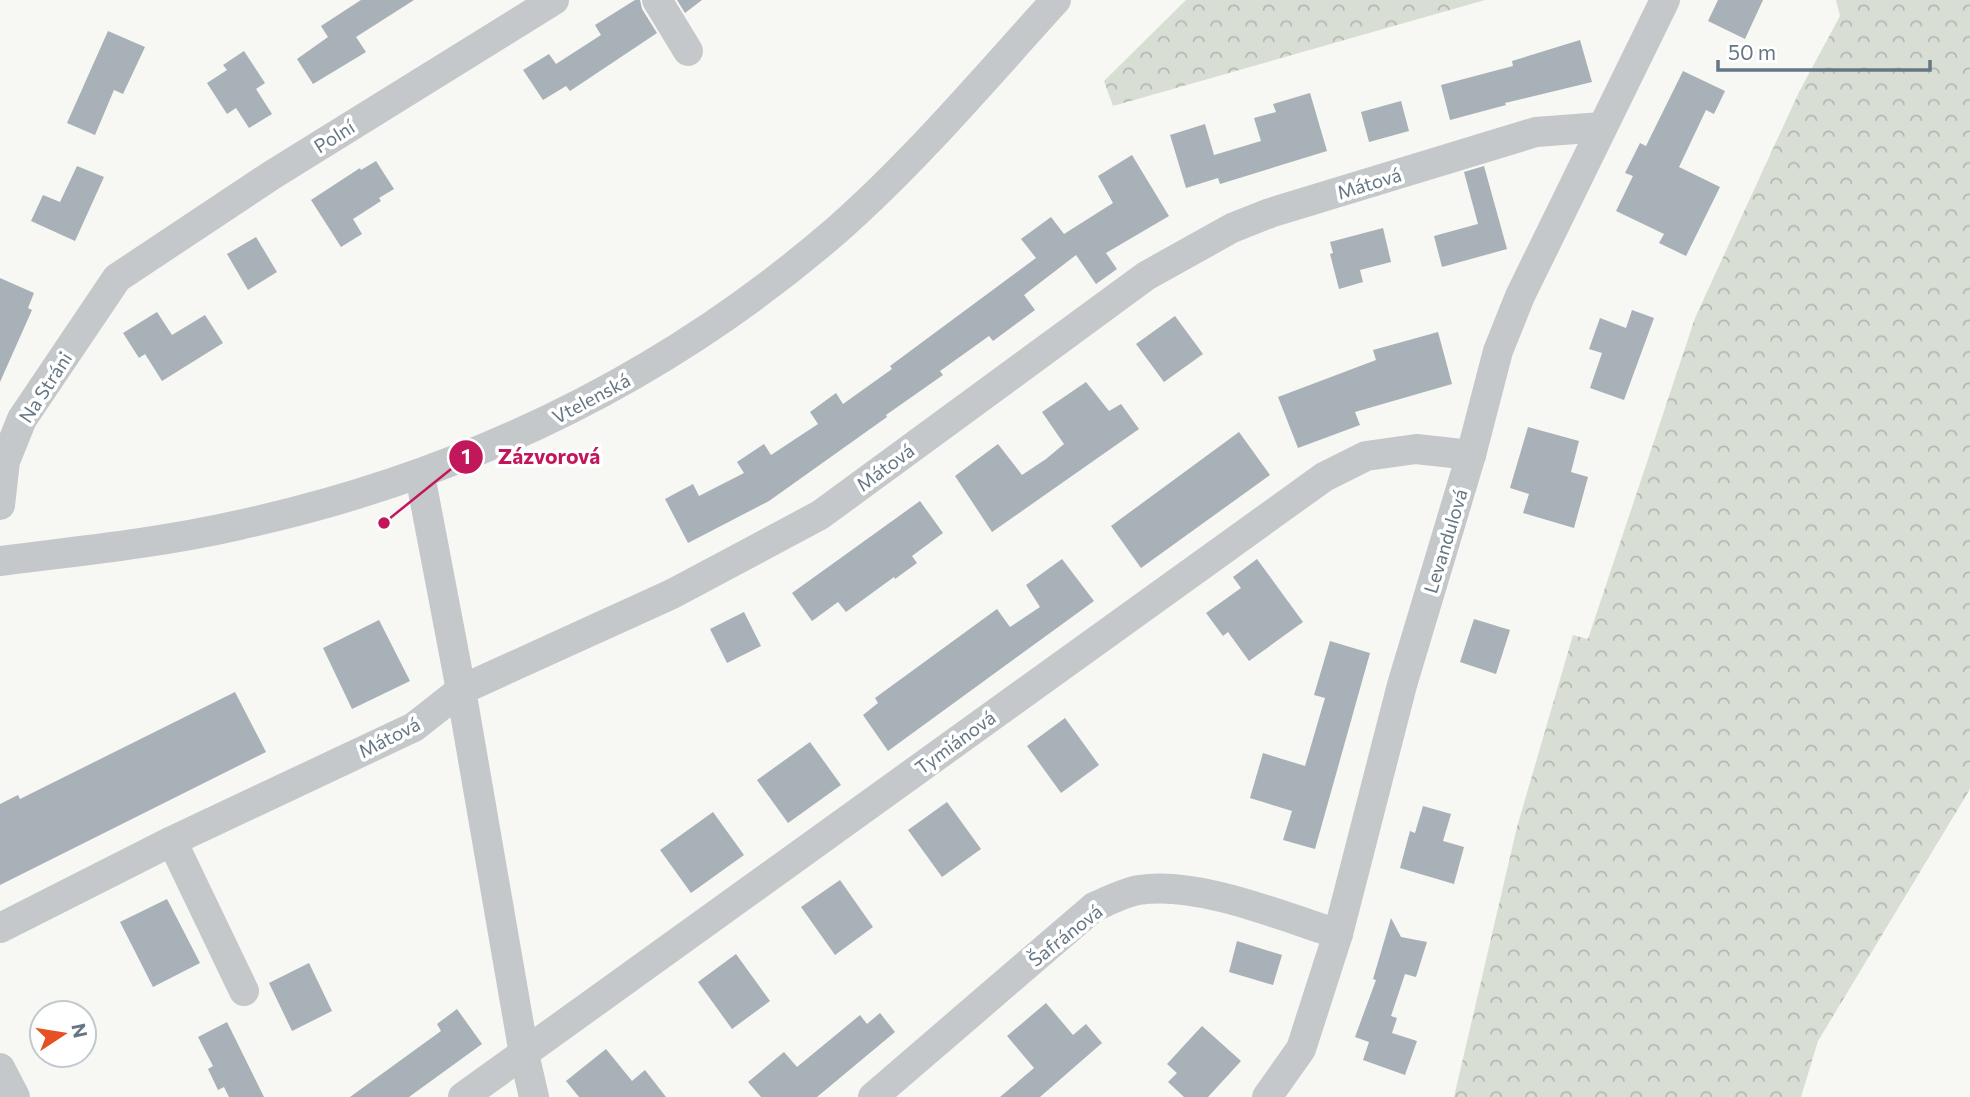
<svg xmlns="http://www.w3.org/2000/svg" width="1970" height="1097" font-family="Commissioner,sans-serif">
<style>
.forest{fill:url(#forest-crowns)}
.building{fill:#a8b1b7}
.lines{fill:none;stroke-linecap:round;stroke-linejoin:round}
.minor{stroke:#c4c8cb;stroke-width:30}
.labels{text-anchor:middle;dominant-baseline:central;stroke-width:7;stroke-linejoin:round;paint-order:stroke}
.street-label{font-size:19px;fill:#657785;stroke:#fff}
.leader{fill:none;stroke:#c2185b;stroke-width:2.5}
.callout-dot{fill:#c2185b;stroke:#fff;stroke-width:2.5}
.mark-label{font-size:21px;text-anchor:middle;font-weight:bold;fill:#fff}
.callout-label{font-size:21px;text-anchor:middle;font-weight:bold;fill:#c2185b;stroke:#fff;stroke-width:7;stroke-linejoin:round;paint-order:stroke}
</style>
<defs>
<pattern id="forest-crowns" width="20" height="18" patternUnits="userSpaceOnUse" patternTransform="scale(1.75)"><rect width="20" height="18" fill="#d8ded4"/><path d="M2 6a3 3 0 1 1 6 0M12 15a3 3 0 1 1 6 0" fill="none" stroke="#b3b9b2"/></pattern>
</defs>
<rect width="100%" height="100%" fill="#f7f7f3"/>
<g class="forest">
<polygon points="1186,0 1485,0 1113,106 1104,81"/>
<polygon points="1836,0 1970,0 1970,789 1818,1041 1801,1097 1454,1097 1517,827 1573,635 1588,639 1695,318 1799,92 1840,16"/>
</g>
<g class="building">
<polygon points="361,0 414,0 356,37 366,52 313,84 297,59 328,37 321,26"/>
<polygon points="635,0 640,0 642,9 657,33 570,91 566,86 543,100 523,70 549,54 556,64 601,35 595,25"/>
<polygon points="677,0 702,0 685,13"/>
<polygon points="1718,0 1763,0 1745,39 1708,21"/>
<polygon points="108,31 145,47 123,94 114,90 95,135 67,123"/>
<polygon points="1580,40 1592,82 1505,103 1506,105 1450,120 1441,85 1513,66 1512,61"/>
<polygon points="244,51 265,83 256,89 272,114 249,128 236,108 227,114 207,83 227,70 223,65"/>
<polygon points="1683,71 1725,91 1714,114 1706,110 1679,167 1720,187 1686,256 1659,243 1664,234 1616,211 1633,176 1625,173 1640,143 1646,146"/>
<polygon points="1310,93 1327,151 1220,184 1218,178 1186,188 1170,135 1205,124 1214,155 1261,141 1254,118 1276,112 1273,104"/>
<polygon points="1401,101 1409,131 1369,142 1361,112"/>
<polygon points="1132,155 1169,216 1106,253 1117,269 1096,284 1076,255 1024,295 1035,310 993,341 989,336 940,371 943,375 886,415 887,417 769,501 688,543 665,499 693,484 699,496 744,473 737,462 764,444 771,455 818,424 810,412 836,393 843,404 892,369 890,366 1036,258 1021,239 1051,217 1064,234 1113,203 1098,176"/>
<polygon points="376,161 394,189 379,198 381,201 353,219 362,234 341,247 311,200 360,168 361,170"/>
<polygon points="77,166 104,177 75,241 31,221 43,195 60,202"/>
<polygon points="1484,166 1507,249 1442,267 1434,236 1478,224 1464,172"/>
<polygon points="1383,228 1391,262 1360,270 1363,282 1339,289 1330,254 1333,253 1330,242"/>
<polygon points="256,237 277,272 248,290 227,254"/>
<polygon points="0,278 34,293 28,308 32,310 0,382"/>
<polygon points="1632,310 1654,318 1624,400 1590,388 1602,353 1589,349 1600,318 1626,328"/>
<polygon points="157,312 172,335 205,315 223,343 162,381 145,354 139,358 123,333"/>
<polygon points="1175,316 1203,354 1164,382 1136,344"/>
<polygon points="1438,332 1452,384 1355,412 1360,425 1298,448 1278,397 1376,360 1373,350"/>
<polygon points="1086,382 1109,411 1121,404 1139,429 992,532 955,476 998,444 1022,475 1046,459 1064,444 1042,412"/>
<polygon points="1528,427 1579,441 1571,472 1588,477 1574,528 1523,513 1529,494 1510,488"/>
<polygon points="1239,432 1270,475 1141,568 1111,526"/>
<polygon points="920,501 943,533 912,556 917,563 895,579 894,577 846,612 838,602 812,621 792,593"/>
<polygon points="1062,559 1094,601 888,751 863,715 878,703 875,698 997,609 1010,627 1040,607 1026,585"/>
<polygon points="1257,559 1303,622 1249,661 1228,632 1223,636 1206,613 1241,588 1233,577"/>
<polygon points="744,612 761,646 727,663 710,629"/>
<polygon points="1474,619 1510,630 1496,674 1460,662"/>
<polygon points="379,620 410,681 352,709 323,648"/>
<polygon points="1330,641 1370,653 1315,849 1283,840 1292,811 1250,798 1263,753 1305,766 1325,698 1314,695"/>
<polygon points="235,692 266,752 0,885 0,804 18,795 20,799"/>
<polygon points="1065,718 1099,765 1061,793 1027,746"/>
<polygon points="810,742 841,785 788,823 757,780"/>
<polygon points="947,802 981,849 942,877 908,830"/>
<polygon points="1423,806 1451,814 1443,841 1464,847 1454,884 1400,868 1410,831 1415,833"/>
<polygon points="713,812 744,855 691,893 660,850"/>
<polygon points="840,880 873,927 835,955 801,907"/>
<polygon points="167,899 200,963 153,987 120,922"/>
<polygon points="1391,918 1401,937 1427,942 1416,977 1405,974 1391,1016 1397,1018 1392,1033 1417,1041 1405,1075 1363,1060 1369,1042 1355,1037 1376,980 1373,979"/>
<polygon points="1237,941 1282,955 1273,985 1229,972"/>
<polygon points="736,954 770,1001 732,1029 698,982"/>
<polygon points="309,963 332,1011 292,1031 269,983"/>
<polygon points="1046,1003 1073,1035 1086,1024 1102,1043 1040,1097 1000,1097 1034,1068 1007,1036"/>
<polygon points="457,1009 482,1044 409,1097 350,1097 441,1031 437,1024"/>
<polygon points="880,1013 895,1032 817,1097 761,1097 748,1082 784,1052 797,1067 860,1015 867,1024"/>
<polygon points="227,1022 264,1097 229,1097 224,1087 218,1090 208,1069 213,1066 198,1037"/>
<polygon points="1202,1026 1241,1061 1208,1097 1184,1097 1168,1082 1177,1073 1167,1064"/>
<polygon points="606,1049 632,1081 645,1070 666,1097 579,1097 566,1081"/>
</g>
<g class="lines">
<g class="minor">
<polyline points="657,0 688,51"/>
<polyline points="420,475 461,690 524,1054 534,1097"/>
<polyline points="0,505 5,461 22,419 117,278 272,175 554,0"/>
<path d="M0,561C80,551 160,543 239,525C463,476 664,380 838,229C917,159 985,78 1056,0"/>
<polyline points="172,841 244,991"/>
<polyline points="0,928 172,841 414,727 461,690 672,594 820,515 1146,276 1232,228 1270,213 1536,132 1602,127"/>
<polyline points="0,1068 15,1097"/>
<polyline points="463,1097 1324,477 1366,456 1416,449 1471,455"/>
<path d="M873,1097L1094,907C1108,901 1125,892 1139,890C1199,881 1281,916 1338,934"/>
<polyline points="1267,1097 1301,1049 1338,934 1402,685 1471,455 1498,351 1520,296 1665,0"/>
</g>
</g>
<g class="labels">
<g class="street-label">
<text transform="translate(334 136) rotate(-32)">Polní</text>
<text transform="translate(1369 183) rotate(-17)">Mátová</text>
<text transform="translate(45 387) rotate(-57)">Na Stráni</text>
<text transform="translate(591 398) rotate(-28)">Vtelenská</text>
<text transform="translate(885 467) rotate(-36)">Mátová</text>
<text transform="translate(1445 541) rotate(-73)">Levandulová</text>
<text transform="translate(389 737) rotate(-27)">Mátová</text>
<text transform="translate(955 742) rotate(-36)">Tymiánová</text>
<text transform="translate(1065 935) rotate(-38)">Šafránová</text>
</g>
</g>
<path class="leader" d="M384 523L466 457"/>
<g class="callout-dot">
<circle cx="384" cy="523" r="7"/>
<circle cx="466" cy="457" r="18"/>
</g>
<g class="mark-label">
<text x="466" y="464">1</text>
</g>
<g class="callout-label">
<text x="549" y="464">Zázvorová</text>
</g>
<g transform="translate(63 1034) rotate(78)"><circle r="33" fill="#ffffff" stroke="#c1c9ce" stroke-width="2"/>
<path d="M0-5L12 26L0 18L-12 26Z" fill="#e55125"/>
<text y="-10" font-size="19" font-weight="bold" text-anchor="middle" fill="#657785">N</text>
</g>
<path d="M1718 60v10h212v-10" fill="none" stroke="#657785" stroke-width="3.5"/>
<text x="1728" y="60" font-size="21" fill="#657785" stroke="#ffffff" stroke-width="5" paint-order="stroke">50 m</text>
</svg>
